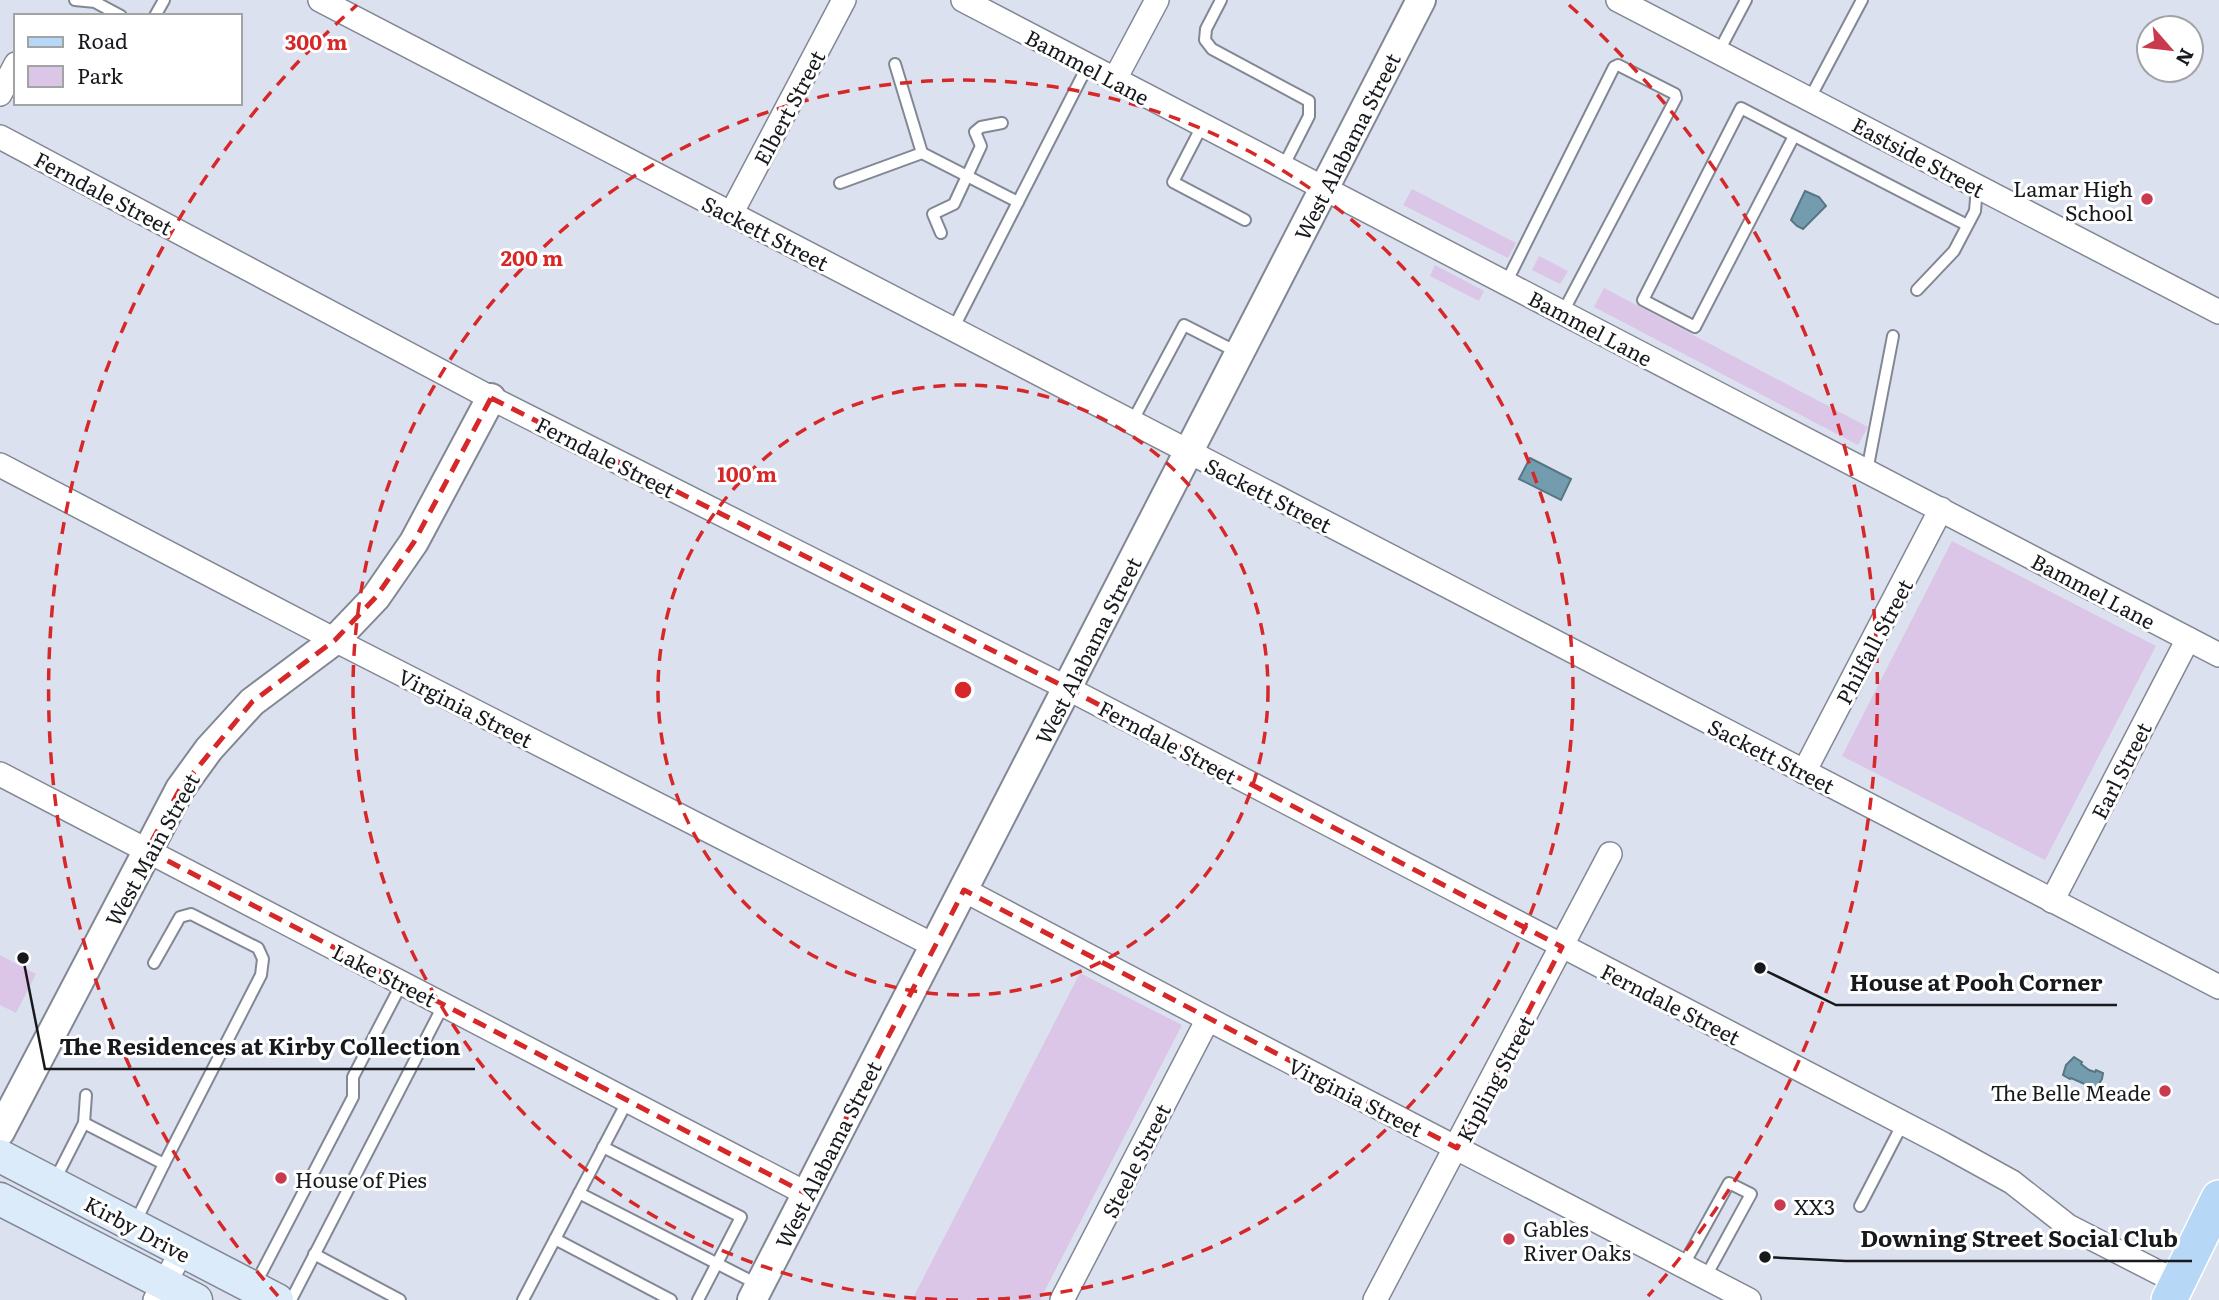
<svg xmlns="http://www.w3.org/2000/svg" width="2219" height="1300" font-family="Literata,serif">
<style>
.green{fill:#dbc6e8}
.water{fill:#739daf;stroke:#577583;stroke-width:2}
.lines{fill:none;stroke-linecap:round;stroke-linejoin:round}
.service-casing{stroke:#828794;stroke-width:14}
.minor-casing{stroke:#828794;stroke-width:26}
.tertiary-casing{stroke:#828794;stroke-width:32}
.secondary-casing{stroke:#828794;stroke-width:35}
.primary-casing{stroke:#fff;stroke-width:38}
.service{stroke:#fff;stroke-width:10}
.minor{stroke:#fff;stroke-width:23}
.tertiary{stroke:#fff;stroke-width:28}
.secondary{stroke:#dbebfa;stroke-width:32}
.primary{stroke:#b6d7f5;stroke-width:35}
.marked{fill:none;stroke:#d62828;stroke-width:5;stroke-dasharray:14 9;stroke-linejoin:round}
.ring{fill:none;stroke:#d62828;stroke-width:3.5;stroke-dasharray:12 9}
.poi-dot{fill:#ca3a4f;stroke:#fff;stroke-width:2.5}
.labels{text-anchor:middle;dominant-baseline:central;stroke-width:6;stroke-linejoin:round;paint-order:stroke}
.street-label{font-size:21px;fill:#17191d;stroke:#fff}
.poi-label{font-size:21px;fill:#17191d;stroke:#fff;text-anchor:start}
.centre{fill:#d62828;stroke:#fff;stroke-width:3.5}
.ring-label{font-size:21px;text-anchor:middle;font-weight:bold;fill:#d62828;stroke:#fff;stroke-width:6;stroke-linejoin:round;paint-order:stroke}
.leader{fill:none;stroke:#17191d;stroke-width:2.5}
.callout-dot{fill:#17191d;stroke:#fff;stroke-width:2.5}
.callout-label{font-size:23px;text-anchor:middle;font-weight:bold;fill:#17191d;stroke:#fff;stroke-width:6;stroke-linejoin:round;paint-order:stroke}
</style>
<rect width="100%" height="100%" fill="#dce1ef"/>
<g class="green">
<polygon points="1412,189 1516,243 1508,258 1403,205"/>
<polygon points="1539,256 1568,271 1560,284 1532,270"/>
<polygon points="1435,265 1484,291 1479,301 1430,276"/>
<polygon points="1604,288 1868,427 1858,445 1594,307"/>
<polygon points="1952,541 2156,646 2045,860 1842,756"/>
<polygon points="0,955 36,974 16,1013 0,1005"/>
<polygon points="1080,973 1182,1025 1040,1300 912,1300"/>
</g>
<g class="water">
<polygon points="1805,191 1819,197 1826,206 1803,229 1797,226 1791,220"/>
<polygon points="1530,458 1571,479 1561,500 1519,479"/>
<polygon points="2074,1057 2082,1062 2081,1064 2089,1070 2095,1072 2096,1070 2103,1073 2102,1079 2094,1092 2086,1088 2087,1085 2071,1078 2070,1079 2063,1075 2066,1065"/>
</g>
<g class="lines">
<g class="service-casing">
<g id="service">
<polyline points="75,0 95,2 121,16"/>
<polyline points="1221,0 1206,29 1205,40 1212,49 1309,101 1309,116 1283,167"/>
<polyline points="155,16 164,0"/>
<polyline points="1719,51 1746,0"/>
<polyline points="895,64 922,153"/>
<polyline points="1810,98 1862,0"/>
<polyline points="1202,126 1173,182 1245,220"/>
<path d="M1794,136L1695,327L1643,300L1741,108C1816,147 1892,187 1967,225"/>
<polyline points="840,183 922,153 1018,202"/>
<polyline points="941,233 933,214 954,204 981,146 975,132 981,127 1002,123"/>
<polyline points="1506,283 1614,67 1618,65 1675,94 1676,98 1563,312"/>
<polyline points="1917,290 1954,251 1975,211 1977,187"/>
<polyline points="953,329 1088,65"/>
<polyline points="1132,422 1184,325 1237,352"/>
<polyline points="1867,471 1893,336"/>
<polyline points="154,963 180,917 191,914 258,948 263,959 261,975 164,1164"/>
<polyline points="84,1123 86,1095"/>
<polyline points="603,1147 741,1217 698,1300"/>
<polyline points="55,1180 84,1123 164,1164 135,1223"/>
<polyline points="579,1193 759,1285"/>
<polyline points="1860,1206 1903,1123"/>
<polyline points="555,1239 671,1300"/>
<polyline points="314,1254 400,1300"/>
<polyline points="1683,1266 1729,1183 1751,1194 1705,1278"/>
<polyline points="255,1285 353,1097 353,1077 402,983"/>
<polyline points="291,1300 444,1004"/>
<polyline points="523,1300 628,1100"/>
</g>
</g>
<g class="minor-casing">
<g id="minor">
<polyline points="320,0 2219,987"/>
<polyline points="963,0 2219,655"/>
<polyline points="1618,0 2219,312"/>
<polyline points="1115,79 1157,0"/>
<polyline points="0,94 16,64"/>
<polyline points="0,137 491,398 1067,688 1943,1144 2012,1182 2068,1226 2177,1282"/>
<polyline points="731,214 844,0"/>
<polyline points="0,465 335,640 935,946"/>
<polyline points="1804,772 1941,509"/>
<polyline points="0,774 807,1194"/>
<polyline points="964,890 1208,1019 1749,1300"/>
<polyline points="2052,901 2188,639"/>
<polyline points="155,1300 182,1251"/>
<polyline points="1062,1300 1208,1019"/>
<polyline points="1375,1300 1610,854"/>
</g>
</g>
<g class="tertiary-casing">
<g id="tertiary">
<polyline points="0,1132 180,789 209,749 252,702 335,640 376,597 414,542 491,398"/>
<polyline points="752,1300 1421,0"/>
</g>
</g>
<g class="secondary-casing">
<g id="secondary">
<polyline points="0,1156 277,1300"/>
<polyline points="0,1199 196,1300"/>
</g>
</g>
<g class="primary-casing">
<polyline id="primary" points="2169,1300 2219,1198"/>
</g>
<use href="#service" class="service"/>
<use href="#minor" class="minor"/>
<use href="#tertiary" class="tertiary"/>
<use href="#secondary" class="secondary"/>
<use href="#primary" class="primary"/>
</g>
<path class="marked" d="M491,398L1067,688L1562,947L1457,1148L964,890L807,1194L147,850L180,789L252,702L335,640L376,597L414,542Z"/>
<g class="ring">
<circle cx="963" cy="690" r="305"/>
<path d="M958 1300A610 610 0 1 1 968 1300"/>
<path d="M278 1296A915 915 0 0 1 357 5M1569 5A915 915 0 0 1 1648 1296"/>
</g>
<g class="poi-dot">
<circle cx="2147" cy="199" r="7"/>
<circle cx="2165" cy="1091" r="7"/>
<circle cx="281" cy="1178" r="7"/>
<circle cx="1780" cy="1205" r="7"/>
<circle cx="1509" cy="1239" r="7"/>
</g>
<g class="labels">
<g class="street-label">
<text transform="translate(1088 66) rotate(28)">Bammel Lane</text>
<text transform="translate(788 107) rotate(-62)">Elbert Street</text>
<text transform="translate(1346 146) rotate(-63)">West Alabama Street</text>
<text transform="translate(1919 156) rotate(28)">Eastside Street</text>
<text transform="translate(104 192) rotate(28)">Ferndale Street</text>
<text transform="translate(766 232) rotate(27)">Sackett Street</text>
<text transform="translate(1591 327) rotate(28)">Bammel Lane</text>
<text transform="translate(606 456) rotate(27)">Ferndale Street</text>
<text transform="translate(1269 494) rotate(27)">Sackett Street</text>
<text transform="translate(2094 590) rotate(28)">Bammel Lane</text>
<text transform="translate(1873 641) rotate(-62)">Philfall Street</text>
<text transform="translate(1087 650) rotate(-63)">West Alabama Street</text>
<text transform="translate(466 707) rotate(27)">Virginia Street</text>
<text transform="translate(1168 741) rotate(28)">Ferndale Street</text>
<text transform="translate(1772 755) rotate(27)">Sackett Street</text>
<text transform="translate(2120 770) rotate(-63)">Earl Street</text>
<text transform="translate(151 849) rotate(-61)">West Main Street</text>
<text transform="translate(385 974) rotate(27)">Lake Street</text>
<text transform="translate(1671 1003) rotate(27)">Ferndale Street</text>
<text transform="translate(1494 1078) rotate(-62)">Kipling Street</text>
<text transform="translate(1356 1096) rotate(27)">Virginia Street</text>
<text transform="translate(827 1154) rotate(-63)">West Alabama Street</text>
<text transform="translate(1135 1160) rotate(-63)">Steele Street</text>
<text transform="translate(138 1228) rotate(28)">Kirby Drive</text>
</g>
<g class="poi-label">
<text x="2133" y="187" text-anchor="end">Lamar High<tspan x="2133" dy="24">School</tspan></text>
<text x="2151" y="1091" text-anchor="end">The Belle Meade</text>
<text x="295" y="1178">House of Pies</text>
<text x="1794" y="1205">XX3</text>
<text x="1523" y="1227">Gables<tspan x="1523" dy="24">River Oaks</tspan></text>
</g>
</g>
<circle cx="963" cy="690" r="10" class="centre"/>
<g class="ring-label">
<text x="316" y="50">300 m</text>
<text x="532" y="266">200 m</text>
<text x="747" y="482">100 m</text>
</g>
<path class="leader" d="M1760 968L1836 1005H2117M23 958L45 1069H475M1765 1257L1846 1261H2192"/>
<g class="callout-dot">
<circle cx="1760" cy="968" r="7"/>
<circle cx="23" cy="958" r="7"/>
<circle cx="1765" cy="1257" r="7"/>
</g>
<g class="callout-label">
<text x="1976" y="991">House at Pooh Corner</text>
<text x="260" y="1055">The Residences at Kirby Collection</text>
<text x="2019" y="1247">Downing Street Social Club</text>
</g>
<rect x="14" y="14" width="228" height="91" fill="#ffffff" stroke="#a2a3a5" stroke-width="2"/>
<rect x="28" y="37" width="35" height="10" fill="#b6d7f5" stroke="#a2a3a5" stroke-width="2"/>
<text x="77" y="49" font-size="21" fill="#17191d">Road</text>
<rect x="28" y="66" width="35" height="21" fill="#dbc6e8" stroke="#a2a3a5" stroke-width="2"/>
<text x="77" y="84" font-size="21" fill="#17191d">Park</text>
<g transform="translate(2170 49) rotate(118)"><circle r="33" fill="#ffffff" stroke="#a2a3a5" stroke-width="2"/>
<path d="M0-5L12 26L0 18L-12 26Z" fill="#ca3a4f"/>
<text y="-10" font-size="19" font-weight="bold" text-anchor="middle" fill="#17191d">N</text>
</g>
</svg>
